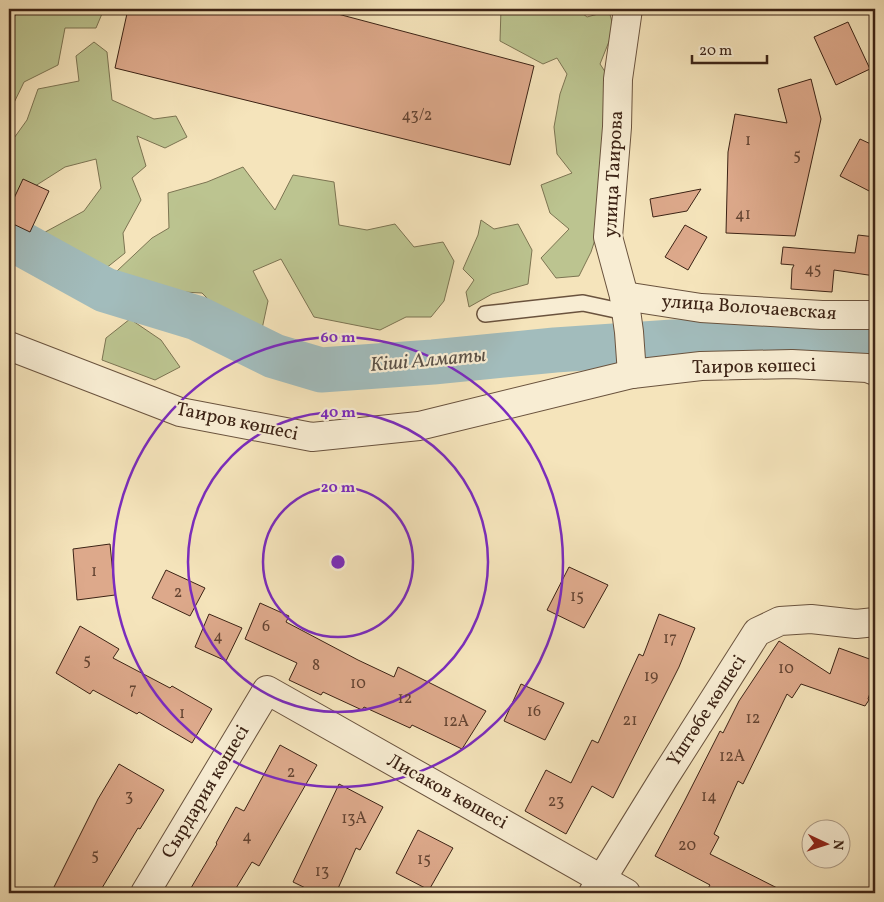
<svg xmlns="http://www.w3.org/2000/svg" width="884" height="902" font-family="Vollkorn,serif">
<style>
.green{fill:#bcc490;stroke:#7c7452}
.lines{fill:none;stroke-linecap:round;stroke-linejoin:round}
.river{stroke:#a2bcbc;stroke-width:45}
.building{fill:#dda98b;stroke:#3c2315}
.lane-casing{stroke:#6a533e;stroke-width:18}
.street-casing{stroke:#6a533e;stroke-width:30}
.lane{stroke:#f8edd3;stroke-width:15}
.street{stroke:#f8edd3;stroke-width:28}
.ring{fill:none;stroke:#7b2cbf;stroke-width:2.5}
.labels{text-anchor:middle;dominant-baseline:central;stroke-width:4.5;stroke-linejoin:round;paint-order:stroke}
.number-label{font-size:16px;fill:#644432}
.street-label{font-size:19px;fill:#3c2315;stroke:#f8edd3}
.water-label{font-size:20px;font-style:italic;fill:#5b5147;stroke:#f8edd3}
.centre{fill:#7b2cbf;stroke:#f8edd3;stroke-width:2.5}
.ring-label{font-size:15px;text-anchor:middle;font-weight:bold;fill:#7b2cbf;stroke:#f8edd3;stroke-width:4.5;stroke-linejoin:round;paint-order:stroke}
</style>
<rect width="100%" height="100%" fill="#f5e4bb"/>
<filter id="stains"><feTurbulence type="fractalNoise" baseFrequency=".004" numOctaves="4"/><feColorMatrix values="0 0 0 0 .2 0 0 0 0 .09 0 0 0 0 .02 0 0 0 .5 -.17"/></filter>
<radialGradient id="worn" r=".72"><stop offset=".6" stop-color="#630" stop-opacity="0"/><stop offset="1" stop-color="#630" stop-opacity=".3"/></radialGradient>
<g class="green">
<polygon points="21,9 104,9 96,28 65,28 58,65 24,82 9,113 9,23"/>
<polygon points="501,9 577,9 587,17 609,11 614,29 600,64 623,99 618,169 591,252 579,276 556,278 541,258 569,229 550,213 541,185 572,173 557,154 554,127 560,94 567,74 557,58 543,64 500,41"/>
<polygon points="94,42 107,52 112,100 154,119 176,116 187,137 165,148 137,136 146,166 132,178 141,200 123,233 125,253 105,269 62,253 36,237 84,211 101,188 96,159 65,167 21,195 9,194 9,145 27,120 38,89 79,81 76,56"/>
<polygon points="243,167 275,210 293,175 334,182 339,225 367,230 395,224 414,247 443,242 454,261 444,301 431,317 406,317 380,330 314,317 281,259 253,271 268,301 262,329 235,326 202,293 146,290 117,271 152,238 169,228 168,193 207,182"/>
<polygon points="481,220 494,229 518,224 532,250 528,284 492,294 469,307 466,292 474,280 463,269 478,235"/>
<polygon points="130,319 161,340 180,367 155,380 102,360 106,338"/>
</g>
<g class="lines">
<polyline class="river" points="9,237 105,290 197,318 274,356 321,370 433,362 555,350 673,342 761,341 875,348"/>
</g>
<g class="building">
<polygon points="128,9 319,9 534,66 510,165 115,68"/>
<polygon points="848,22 870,69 836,85 814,37"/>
<polygon points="811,79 821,119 795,236 726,233 728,152 735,114 787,123 778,89"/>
<polygon points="860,139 875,146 875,194 840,176"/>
<polygon points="23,179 49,191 30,232 9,222 9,209"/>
<polygon points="701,189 687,211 653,217 650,199"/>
<polygon points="685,225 707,237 688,270 665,257"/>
<polygon points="858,235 875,237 875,276 834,270 832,292 791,289 792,269 794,265 781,264 783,247 855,253"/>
<polygon points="110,544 115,595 77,600 73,549"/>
<polygon points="569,567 608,585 584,628 547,610"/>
<polygon points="166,570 205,588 190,616 152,598"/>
<polygon points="260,603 289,616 286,622 358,660 394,677 398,667 486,711 462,749 412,725 410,728 364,707 362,710 323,692 321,695 289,680 297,663 245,639"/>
<polygon points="209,614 242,628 226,661 195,647"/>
<polygon points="659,614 695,628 679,667 613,798 592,786 566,834 525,811 546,770 571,783 592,740 598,743 639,654 643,656"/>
<polygon points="80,626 119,649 113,658 170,688 172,686 212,709 192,743 139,712 137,714 93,690 90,694 56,673"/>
<polygon points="779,641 830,674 839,648 875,661 875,678 868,699 869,700 865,706 801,684 792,698 787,694 743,784 738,781 714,834 719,837 710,854 787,893 705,893 710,885 655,856 684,802 720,731 723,733 739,701"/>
<polygon points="521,684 564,703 545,740 504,721"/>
<polygon points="280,745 317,765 259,866 252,862 233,893 188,893 217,844 216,843 236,807 244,811"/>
<polygon points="119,764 164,790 140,829 138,828 99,893 51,893 98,799"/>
<polygon points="339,784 383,807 360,850 356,848 336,893 316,893 293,882"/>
<polygon points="418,830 453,848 429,890 396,873"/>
</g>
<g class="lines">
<g class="lane-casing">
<polyline id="lane" points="485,314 583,303 625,312"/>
</g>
<g class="street-casing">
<g id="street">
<polyline points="628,9 618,79 617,127 608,237 624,296 629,332 632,374"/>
<polyline points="624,296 701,308 822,315 875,315"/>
<polyline points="9,346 180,412 312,437 419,426 632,374 701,366 792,364 867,368 875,371"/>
<polyline points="145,893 267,690 626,893"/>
<polyline points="593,893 664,778 757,632 780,621 811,619 856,624 875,622"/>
</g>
</g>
<use href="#lane" class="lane"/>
<use href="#street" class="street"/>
</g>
<g class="ring">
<circle cx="338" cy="562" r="75"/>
<circle cx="338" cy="562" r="150"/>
<circle cx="338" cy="562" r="225"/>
</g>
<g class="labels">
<g class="number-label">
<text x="417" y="116">43/2</text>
<text x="748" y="141">1</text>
<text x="797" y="156">5</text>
<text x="743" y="215">41</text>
<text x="813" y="270">45</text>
<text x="94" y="572">1</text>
<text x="178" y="593">2</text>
<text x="577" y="597">15</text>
<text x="266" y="627">6</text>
<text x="218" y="637">4</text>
<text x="670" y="639">17</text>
<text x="87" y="661">5</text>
<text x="316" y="666">8</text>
<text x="786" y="669">10</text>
<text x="651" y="677">19</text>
<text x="358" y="684">10</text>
<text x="133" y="690">7</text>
<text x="405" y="699">12</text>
<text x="534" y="712">16</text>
<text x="182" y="714">1</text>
<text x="753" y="719">12</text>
<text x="630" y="721">21</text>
<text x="456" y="722">12А</text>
<text x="732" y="757">12А</text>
<text x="291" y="773">2</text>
<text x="129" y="797">3</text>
<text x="709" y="797">14</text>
<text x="556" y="802">23</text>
<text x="354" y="819">13А</text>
<text x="247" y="837">4</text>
<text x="687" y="846">20</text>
<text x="95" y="856">5</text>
<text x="424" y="860">15</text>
<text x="322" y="872">13</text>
</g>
<g class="street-label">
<text transform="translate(614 174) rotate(-87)">улица Таирова</text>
<text transform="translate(749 308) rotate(4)">улица Волочаевская</text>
<text transform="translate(754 367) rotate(-1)">Таиров көшесі</text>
<text transform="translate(237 422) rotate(12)">Таиров көшесі</text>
<text transform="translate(707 711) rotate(-57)">Үштөбе көшесі</text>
<text transform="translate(206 792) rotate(-59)">Сырдария көшесі</text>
<text transform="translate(447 792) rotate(29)">Лисаков көшесі</text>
</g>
<g class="water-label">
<text transform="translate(428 361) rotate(-5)">Кіші Алматы</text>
</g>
</g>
<circle cx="338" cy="562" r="8" class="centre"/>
<g class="ring-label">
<text x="338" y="342">60 m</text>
<text x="338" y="417">40 m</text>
<text x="338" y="492">20 m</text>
</g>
<rect width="884" height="902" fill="none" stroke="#f5e4bb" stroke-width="30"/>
<rect x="10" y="10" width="864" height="882" fill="none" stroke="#3c2315" stroke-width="2.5"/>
<rect x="15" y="15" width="854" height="872" fill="none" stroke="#3c2315"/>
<g transform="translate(826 844) rotate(94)"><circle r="24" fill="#f8edd3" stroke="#ad9c87"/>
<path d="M0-4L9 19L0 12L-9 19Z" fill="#8f2418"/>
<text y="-8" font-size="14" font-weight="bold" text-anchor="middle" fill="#3c2315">N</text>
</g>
<path d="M692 55v8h75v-8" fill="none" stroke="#3c2315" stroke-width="2.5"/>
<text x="699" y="55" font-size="15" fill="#3c2315" stroke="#f8edd3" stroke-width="4" paint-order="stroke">20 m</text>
<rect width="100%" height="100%" filter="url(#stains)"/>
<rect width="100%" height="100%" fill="url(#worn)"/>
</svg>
